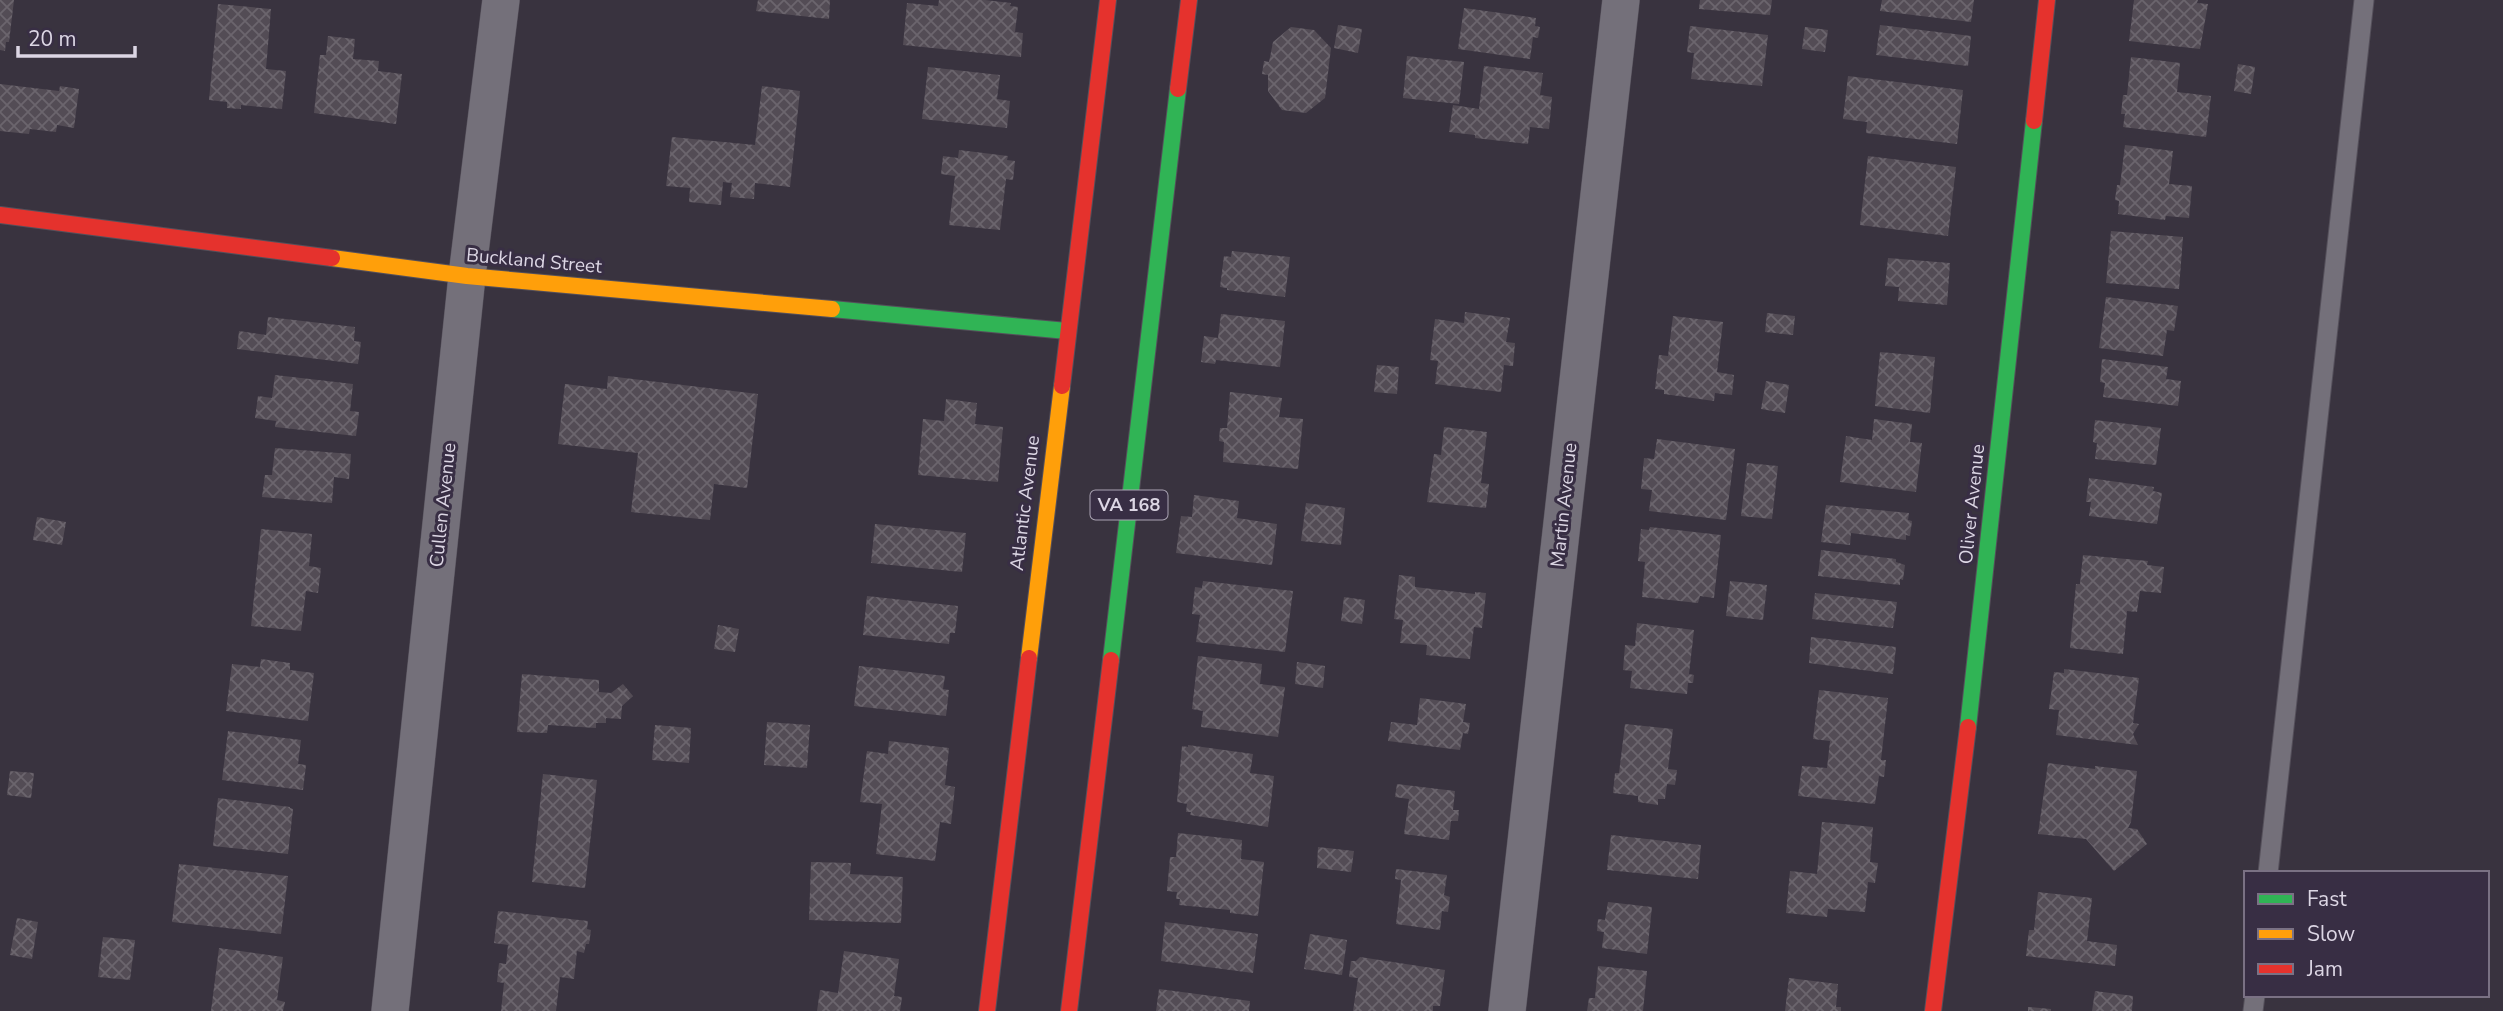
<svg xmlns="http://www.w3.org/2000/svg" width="2503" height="1011" font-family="'Nunito Sans',sans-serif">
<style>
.building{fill:url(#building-cross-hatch)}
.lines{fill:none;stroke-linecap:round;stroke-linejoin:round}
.lane-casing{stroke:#55505b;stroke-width:21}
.street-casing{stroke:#55505b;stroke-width:38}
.fast-casing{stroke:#55505b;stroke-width:18}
.slow-casing{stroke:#55505b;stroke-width:18}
.jam-casing{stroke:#55505b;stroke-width:18}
.lane{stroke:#74707a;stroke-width:19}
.street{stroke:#74707a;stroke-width:37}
.fast{stroke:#30b455;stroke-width:16}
.slow{stroke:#ff9f0a;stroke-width:16}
.jam{stroke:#e5322d;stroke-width:16}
.labels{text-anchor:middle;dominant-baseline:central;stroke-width:6;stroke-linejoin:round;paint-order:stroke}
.shield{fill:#382e44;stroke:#aba4b4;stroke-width:2}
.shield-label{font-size:18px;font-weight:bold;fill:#dcd6e4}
.street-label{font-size:19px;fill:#dcd6e4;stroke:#382e44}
</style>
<defs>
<pattern id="building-cross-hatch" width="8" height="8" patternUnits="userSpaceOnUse" patternTransform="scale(1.75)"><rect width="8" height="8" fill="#534c55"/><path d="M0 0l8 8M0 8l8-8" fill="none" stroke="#6b656d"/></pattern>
</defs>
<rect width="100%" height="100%" fill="#39333f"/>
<g class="building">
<polygon points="0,0 14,0 9,42 6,42 5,51 0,50"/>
<polygon points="758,0 830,0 829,19 756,11"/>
<polygon points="939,0 985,0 1011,3 1010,6 1018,7 1015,32 1023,33 1021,57 903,45 907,3 938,6"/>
<polygon points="1700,0 1772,0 1770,15 1699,9"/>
<polygon points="1882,0 1974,0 1971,22 1880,11"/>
<polygon points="2134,0 2198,0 2197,3 2208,4 2200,49 2129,41"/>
<polygon points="218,4 271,9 266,69 286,71 282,109 241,105 241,109 227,108 227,102 209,100"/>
<polygon points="1464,8 1536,18 1535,26 1540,27 1538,38 1533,37 1530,59 1458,49"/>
<polygon points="1338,25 1362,29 1358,53 1334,48"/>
<polygon points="1880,25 1971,36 1968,66 1876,55"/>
<polygon points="1690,26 1768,35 1762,86 1691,79 1694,53 1687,52"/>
<polygon points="1291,27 1314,30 1331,48 1325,98 1306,113 1282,110 1268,91 1268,75 1262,74 1264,61 1269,62 1273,42"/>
<polygon points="1805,27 1828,30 1825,52 1802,49"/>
<polygon points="328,36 355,39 353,59 379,61 378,71 402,74 396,124 314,113 320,55 326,55"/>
<polygon points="1407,56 1464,62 1459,104 1403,98"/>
<polygon points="2131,57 2180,63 2177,92 2211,96 2206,137 2123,127 2125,114 2121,114 2123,95 2127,95"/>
<polygon points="2238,64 2255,67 2251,94 2234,91"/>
<polygon points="1484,66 1543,73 1540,95 1552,97 1549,129 1530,127 1528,144 1475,138 1475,135 1449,132 1453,105 1479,109"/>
<polygon points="928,67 1000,75 997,99 1010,101 1007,128 922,119"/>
<polygon points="1848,76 1963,90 1957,144 1866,133 1867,122 1843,119"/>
<polygon points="0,84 59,91 60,86 79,89 74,128 57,125 56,132 30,129 29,134 0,131"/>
<polygon points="762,86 800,91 790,187 755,183 754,199 730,197 732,183 723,182 721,205 689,202 690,188 666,186 672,137 755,145"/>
<polygon points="2125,145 2173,151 2169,184 2192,186 2189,218 2166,216 2165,220 2118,214 2119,201 2115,200 2117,185 2120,185"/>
<polygon points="959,150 1008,156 1007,160 1015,161 1013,180 1006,179 1000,230 949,225 955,176 941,174 943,156 958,158"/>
<polygon points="1868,156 1956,167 1948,236 1860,225"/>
<polygon points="2111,231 2183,237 2179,289 2106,283"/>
<polygon points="1232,251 1290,257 1285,297 1227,290 1227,288 1220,287 1224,256 1231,257"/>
<polygon points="1888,258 1950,263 1947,305 1898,301 1899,287 1885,286"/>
<polygon points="2106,297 2178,306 2174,331 2167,330 2163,356 2099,348"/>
<polygon points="1465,312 1510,318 1506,342 1515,343 1513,366 1504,365 1501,392 1435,384 1438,361 1430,360 1435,319 1464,323"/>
<polygon points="1767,313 1795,316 1793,335 1765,332"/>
<polygon points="1221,314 1285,321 1280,367 1216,360 1215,364 1201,362 1204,336 1218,338"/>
<polygon points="1673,316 1723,322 1717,372 1734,375 1732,395 1715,393 1714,401 1664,394 1664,390 1655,389 1659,355 1668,356"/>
<polygon points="268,317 355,327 354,341 361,342 358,364 237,349 239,331 266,335"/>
<polygon points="1880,352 1935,357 1930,413 1875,406"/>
<polygon points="2102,359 2168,367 2166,379 2181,381 2178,406 2103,397 2105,383 2100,382"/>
<polygon points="1377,365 1399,367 1397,394 1374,392"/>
<polygon points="275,375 353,384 350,411 359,412 356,436 275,427 276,421 255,418 258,396 272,398"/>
<polygon points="608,376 758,394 747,488 714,484 710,520 631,512 638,453 558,444 565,384 607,389"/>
<polygon points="1766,381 1789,385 1785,413 1761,409"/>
<polygon points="1230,392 1282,398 1279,417 1303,419 1298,469 1223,462 1224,442 1219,441 1220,428 1227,428"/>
<polygon points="946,399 977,403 975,424 1003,427 998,482 918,475 923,419 944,421"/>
<polygon points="1874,419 1912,424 1910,442 1922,443 1916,492 1840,482 1846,436 1872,440"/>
<polygon points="2095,420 2161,428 2156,465 2095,459 2097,443 2093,442"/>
<polygon points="1444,427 1487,432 1481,483 1489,484 1486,508 1427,502 1434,454 1441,455"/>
<polygon points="1657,439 1735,449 1726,520 1649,511 1652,490 1641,489 1644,458 1654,459"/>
<polygon points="275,448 351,454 349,479 334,477 332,503 262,497 265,475 272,475"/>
<polygon points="1747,463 1778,466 1772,519 1741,516"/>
<polygon points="2089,478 2154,487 2153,491 2162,493 2157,524 2089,516 2091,502 2086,502"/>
<polygon points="1194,495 1239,501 1237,518 1277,524 1272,565 1176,553 1181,516 1192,517"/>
<polygon points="1306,503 1345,508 1341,545 1301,541"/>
<polygon points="1826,505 1909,513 1908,520 1912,521 1910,536 1906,535 1906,540 1851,533 1850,545 1821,542"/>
<polygon points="37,517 66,522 62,545 33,540"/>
<polygon points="875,524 966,533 962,572 871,563"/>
<polygon points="1650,527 1721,535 1714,598 1700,596 1698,603 1642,597 1645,562 1638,561 1641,529 1649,530"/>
<polygon points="261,529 312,534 309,566 321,568 318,593 306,591 301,631 251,626"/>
<polygon points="1821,550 1896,559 1896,562 1905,565 1903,580 1900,579 1900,585 1818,576"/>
<polygon points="2083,555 2148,561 2147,565 2164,567 2161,593 2140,591 2137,612 2127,611 2123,654 2070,648 2076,584 2080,584"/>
<polygon points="1399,575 1415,577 1415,587 1475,594 1475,592 1486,593 1482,628 1474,627 1470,659 1426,655 1427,645 1400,643 1403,620 1394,619"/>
<polygon points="1203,581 1293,591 1285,652 1196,642 1200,615 1192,614 1195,587 1202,588"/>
<polygon points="1730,581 1767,585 1763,620 1726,616"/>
<polygon points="1815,593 1897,602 1893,628 1812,619"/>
<polygon points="867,596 958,606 955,633 950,633 949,644 863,635"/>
<polygon points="1344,597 1365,600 1362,624 1341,621"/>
<polygon points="1637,623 1694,630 1689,674 1694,675 1693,683 1688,683 1687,694 1630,688 1632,671 1623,670 1625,645 1635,646"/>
<polygon points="718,625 739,629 735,652 714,649"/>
<polygon points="1811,637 1896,647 1893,674 1809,663"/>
<polygon points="1198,656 1262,664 1260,684 1285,687 1278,737 1201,727 1203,711 1192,709"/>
<polygon points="261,659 290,663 290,670 314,673 308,721 226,711 232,664 260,667"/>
<polygon points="1297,662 1325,666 1323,688 1295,684"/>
<polygon points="859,666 945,676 943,689 949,690 946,716 854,706"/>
<polygon points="2064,669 2139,678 2133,723 2139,724 2133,734 2138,745 2056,735 2059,710 2049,709 2054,672 2064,673"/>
<polygon points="522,674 599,680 599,692 611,693 623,684 633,696 622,706 621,719 606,718 606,723 596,723 596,728 548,725 547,733 517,732"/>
<polygon points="1819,690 1888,698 1881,760 1886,760 1884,777 1879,776 1875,804 1798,796 1802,766 1827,768 1830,741 1813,739"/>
<polygon points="1420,698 1466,704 1463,722 1470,723 1468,734 1463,733 1460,750 1388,741 1391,722 1417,725"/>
<polygon points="767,722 810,725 807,768 764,765"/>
<polygon points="1625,724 1673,729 1668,769 1677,770 1675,785 1667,784 1665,799 1658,799 1658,805 1638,802 1638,796 1613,793 1615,773 1619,773"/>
<polygon points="655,725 691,728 689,763 652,760"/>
<polygon points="228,731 301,740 298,764 306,765 303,790 222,780"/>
<polygon points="889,741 949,748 945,785 955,787 951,824 940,822 935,861 876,854 882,804 860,802 867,751 888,754"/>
<polygon points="1188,745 1253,754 1250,773 1274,776 1268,827 1190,815 1191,812 1186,812 1187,804 1177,802 1182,746 1188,747"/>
<polygon points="2048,763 2095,769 2095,766 2137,771 2131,822 2128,828 2137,829 2147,844 2114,871 2086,839 2038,834"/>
<polygon points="10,771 34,773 31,798 7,795"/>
<polygon points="543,774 597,780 585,888 532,882"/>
<polygon points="1397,784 1455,791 1453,810 1459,810 1458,821 1451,821 1449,840 1404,834 1409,799 1395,797"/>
<polygon points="218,798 290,807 290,808 293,809 288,854 213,846"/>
<polygon points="1822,822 1873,827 1870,862 1878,863 1875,883 1868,882 1865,912 1828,909 1827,917 1786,913 1790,871 1817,874"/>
<polygon points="1178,833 1242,840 1241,859 1264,862 1258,916 1230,913 1230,910 1179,905 1180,899 1176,899 1177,892 1167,891 1170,857 1176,857"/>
<polygon points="1611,835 1701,845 1698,879 1607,870"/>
<polygon points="1318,847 1354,851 1351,872 1317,868"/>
<polygon points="811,862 851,863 850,874 903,877 901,923 809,920"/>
<polygon points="179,864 288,876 281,934 172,922"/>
<polygon points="1396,869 1447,875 1444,895 1450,897 1448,912 1442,911 1440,930 1396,924 1401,880 1395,879"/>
<polygon points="2038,892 2092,898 2087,941 2117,945 2115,966 2026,956 2029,930 2034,930"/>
<polygon points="1608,902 1652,907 1647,954 1602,948 1604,932 1597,931 1598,919 1605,920"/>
<polygon points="498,911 588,921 587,929 591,930 589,944 586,944 584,953 577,951 574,979 560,977 556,1011 501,1011 504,983 497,982 499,963 506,964 508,945 494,943"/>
<polygon points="17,918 38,922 32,959 10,955"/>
<polygon points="1165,922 1258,934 1253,973 1161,961"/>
<polygon points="1310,934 1347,940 1342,975 1304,969"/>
<polygon points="103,937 135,940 130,980 98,977"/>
<polygon points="219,948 283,957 277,1000 285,1002 283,1011 211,1011"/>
<polygon points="844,951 899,959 894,996 902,997 900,1011 817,1011 820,990 838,993"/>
<polygon points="1360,957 1445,970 1440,1006 1433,1006 1433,1011 1353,1011 1358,978 1349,977 1351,961 1356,961"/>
<polygon points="1598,966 1647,971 1643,1011 1587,1011 1589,998 1595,998"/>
<polygon points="1789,978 1838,984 1836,1007 1841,1007 1841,1011 1785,1011"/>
<polygon points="1159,989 1250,1001 1249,1011 1156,1011"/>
<polygon points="2095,991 2133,996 2132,1011 2092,1011"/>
<polygon points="2028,1007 2051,1009 2051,1011 2028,1011"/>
</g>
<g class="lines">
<g class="lane-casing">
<g id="lane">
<polyline points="2268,873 2364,0"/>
<polyline points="2253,1011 2255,995"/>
</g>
</g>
<g class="street-casing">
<g id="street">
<polyline points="390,1011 467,276 501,0"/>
<polyline points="1507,1011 1621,0"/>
</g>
</g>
<g class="fast-casing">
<g id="fast">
<polyline points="832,309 1067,331"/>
<polyline points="1111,660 1178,89"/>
<polyline points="1968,727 2034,121"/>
</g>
</g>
<g class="slow-casing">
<g id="slow">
<polyline points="332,258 467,276 832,309"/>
<polyline points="1029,658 1062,386"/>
</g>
</g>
<g class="jam-casing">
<g id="jam">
<polyline points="1178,89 1189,0"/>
<polyline points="2034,121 2047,0"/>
<polyline points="0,215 332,258"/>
<polyline points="1062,386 1108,0"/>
<polyline points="987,1011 1029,658"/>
<polyline points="1069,1011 1111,660"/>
<polyline points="1933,1011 1968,727"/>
</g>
</g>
<use href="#lane" class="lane"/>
<use href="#street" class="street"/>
<use href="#fast" class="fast"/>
<use href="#slow" class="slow"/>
<use href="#jam" class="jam"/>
</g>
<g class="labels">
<rect class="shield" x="1090.5" y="490.5" width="77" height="29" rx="5"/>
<g class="shield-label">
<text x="1129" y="505">VA 168</text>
</g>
<g class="street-label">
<text transform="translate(534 261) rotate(5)">Buckland Street</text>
<text transform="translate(1025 503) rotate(-83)">Atlantic Avenue</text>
<text transform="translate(1972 504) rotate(-84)">Oliver Avenue</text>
<text transform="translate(443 505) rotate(-84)">Cullen Avenue</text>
<text transform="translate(1564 505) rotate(-84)">Martin Avenue</text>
</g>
</g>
<rect x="2244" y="871" width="245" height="126" fill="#382e44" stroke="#7a7184" stroke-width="2"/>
<rect x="2258" y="894" width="35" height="10" fill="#30b455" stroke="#7a7184" stroke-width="2"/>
<text x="2307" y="906" font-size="21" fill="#dcd6e4">Fast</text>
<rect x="2258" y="929" width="35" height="10" fill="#ff9f0a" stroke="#7a7184" stroke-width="2"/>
<text x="2307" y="941" font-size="21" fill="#dcd6e4">Slow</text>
<rect x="2258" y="964" width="35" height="10" fill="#e5322d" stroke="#7a7184" stroke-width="2"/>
<text x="2307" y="976" font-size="21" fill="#dcd6e4">Jam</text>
<path d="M18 46v10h117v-10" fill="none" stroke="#dcd6e4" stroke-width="3.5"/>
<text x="28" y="46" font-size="21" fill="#dcd6e4" stroke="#382e44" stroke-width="5" paint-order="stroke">20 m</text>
</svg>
